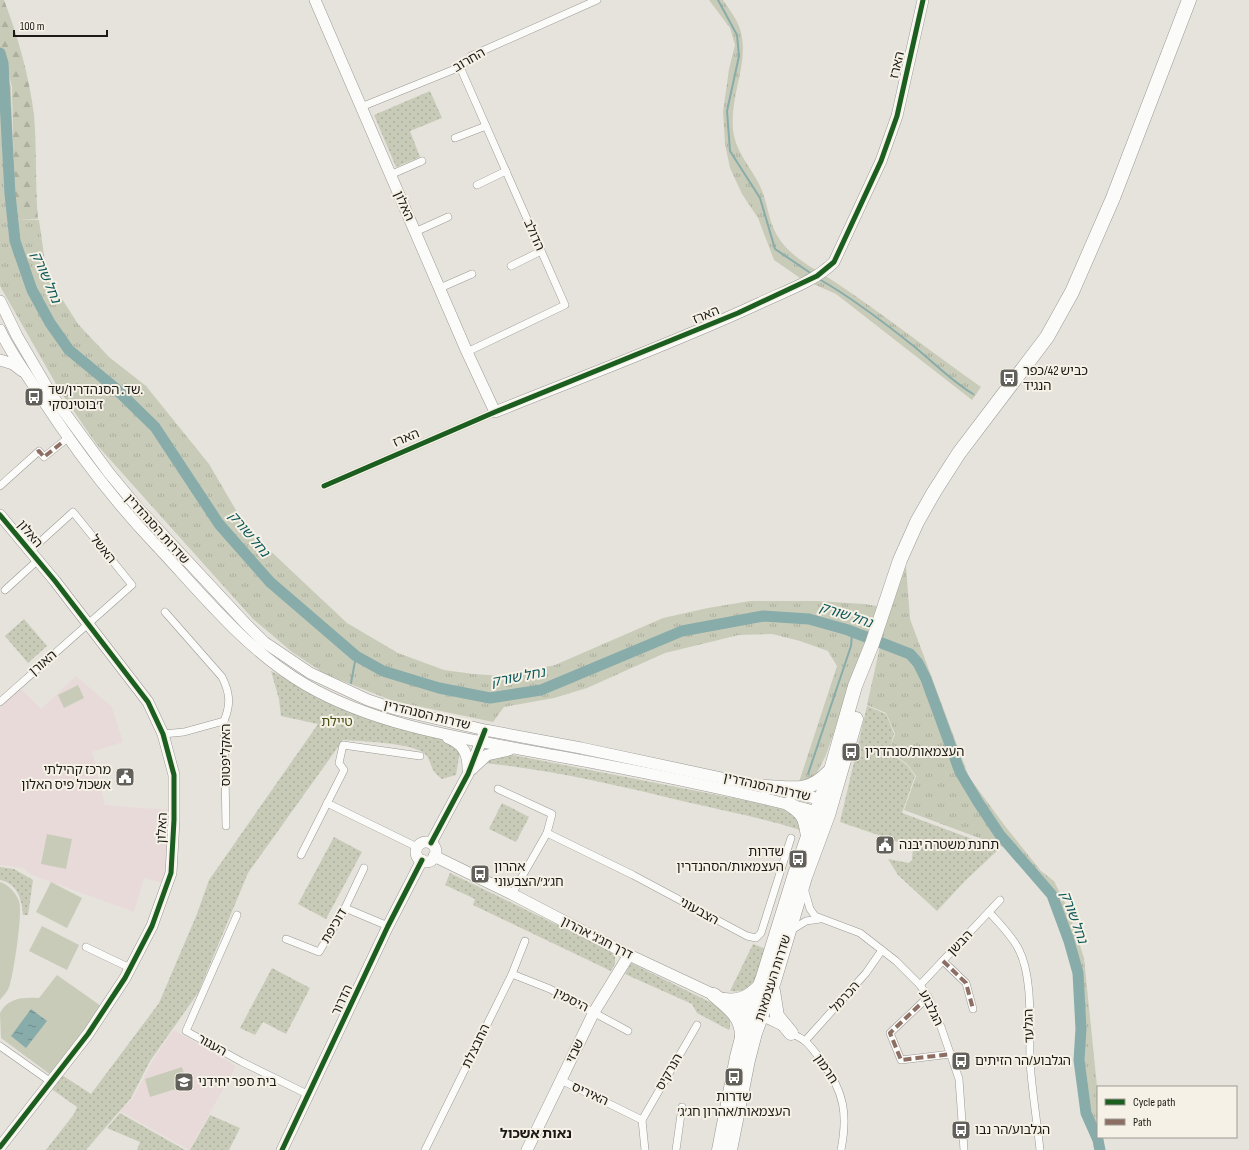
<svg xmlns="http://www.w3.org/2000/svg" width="1249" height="1150" font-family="'Sofia Sans Condensed','Noto Sans Hebrew',sans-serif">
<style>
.education{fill:#e9dada}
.grass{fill:url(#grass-tufts)}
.forest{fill:url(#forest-firs)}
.park{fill:url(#park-dots)}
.pitch{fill:#c9cbb9}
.water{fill:url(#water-ripples)}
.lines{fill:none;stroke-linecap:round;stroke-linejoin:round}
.stream{stroke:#88acaa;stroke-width:2}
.river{stroke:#88acaa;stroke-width:11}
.street-casing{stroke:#9b9994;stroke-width:8}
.secondary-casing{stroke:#9b9994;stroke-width:12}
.highway-casing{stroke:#9b9994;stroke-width:15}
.street{stroke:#fbfbfa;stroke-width:7}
.secondary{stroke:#fbfbfa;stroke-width:11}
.highway{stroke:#fbfbfa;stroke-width:14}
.quiet{stroke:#8d6e63;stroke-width:4;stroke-dasharray:8 4;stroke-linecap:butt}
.cycleway-casing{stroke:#f6f1e6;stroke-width:8}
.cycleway{stroke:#1b5e20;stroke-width:5}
.labels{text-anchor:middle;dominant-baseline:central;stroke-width:4;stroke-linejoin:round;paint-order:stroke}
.street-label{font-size:13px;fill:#1b1a16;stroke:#f6f1e6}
.poi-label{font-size:13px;fill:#1b1a16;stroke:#f6f1e6;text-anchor:start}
.park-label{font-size:13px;fill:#465012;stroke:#f6f1e6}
.water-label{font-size:14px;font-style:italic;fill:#0d595a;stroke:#f6f1e6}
.neighbourhood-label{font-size:14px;font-weight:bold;fill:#1b1a16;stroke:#f6f1e6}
</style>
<defs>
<pattern id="grass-tufts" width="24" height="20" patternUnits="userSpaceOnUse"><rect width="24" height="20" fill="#c9cbb9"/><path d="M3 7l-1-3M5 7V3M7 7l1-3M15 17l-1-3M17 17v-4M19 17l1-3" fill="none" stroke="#acae9e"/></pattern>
<pattern id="forest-firs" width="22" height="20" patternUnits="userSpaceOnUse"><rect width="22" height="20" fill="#c9cbb9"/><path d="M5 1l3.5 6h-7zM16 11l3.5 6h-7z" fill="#acae9e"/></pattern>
<pattern id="park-dots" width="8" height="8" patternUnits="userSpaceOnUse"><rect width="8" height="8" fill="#c9cbb9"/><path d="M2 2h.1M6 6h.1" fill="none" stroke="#acae9e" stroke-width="1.8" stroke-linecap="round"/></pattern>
<pattern id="water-ripples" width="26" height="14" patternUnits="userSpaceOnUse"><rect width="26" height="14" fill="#88acaa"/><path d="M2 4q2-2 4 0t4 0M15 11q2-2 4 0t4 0" fill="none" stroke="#6e8b89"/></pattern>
</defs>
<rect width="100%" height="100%" fill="#e6e3dc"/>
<g class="education">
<polygon points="76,676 112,707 123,742 92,752 105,805 169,810 168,870 162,883 144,878 134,912 32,875 23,868 0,865 0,708 20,688 41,709"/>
<polygon points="174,1030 236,1066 189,1150 120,1111 133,1098 156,1055"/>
</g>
<g class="grass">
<path d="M709,0H723C729,9 737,19 740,29C751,64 727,97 734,136C738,154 751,168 759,184C769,204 767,221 780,240C794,260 819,271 838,284C887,317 933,353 981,387L972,400L836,294L800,278L774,260L758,218L742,194L730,168L725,144L723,112L729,69L735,45L730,28Z"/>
<polygon points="5,64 11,87 14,193 19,220 39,220 45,262 57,291 78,324 109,357 146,386 209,464 247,529 347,623 398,653 444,670 473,674 503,676 555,665 663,618 708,608 750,601 818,601 864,604 877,606 826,755 814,779 799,782 837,666 828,651 800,641 772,634 739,635 665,653 587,688 554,698 504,707 493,722 393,701 325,674 292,652 253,619 97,445 60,391 0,286 0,65"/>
<polygon points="906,566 910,619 969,777 1005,826 1041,871 1054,881 1068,909 1084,958 1098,1096 1098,1137 1103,1137 1104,1150 1094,1150 1076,1033 1074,973 1069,949 1047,884 1006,848 904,810 916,776 907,764 889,751 895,734 886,713 867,705 883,633"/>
</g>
<path class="forest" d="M0,0H4C18,37 29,75 34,115C37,150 35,185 38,219L19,220L14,193L12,87L6,63H0Z"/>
<g class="park">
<polygon points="430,91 442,118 410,131 420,157 396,167 374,115"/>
<polygon points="24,619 47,646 28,663 5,636"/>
<path d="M271,671L322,696L383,720L443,740L460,751L456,775L442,779C428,769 433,762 425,754C415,743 359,741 343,740L248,873L198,993L150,1061L131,1098L86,1150H46L74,1114L77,1107L50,1088L62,1075L91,1094L159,1003L197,914L209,880L318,724L281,716L279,699Z"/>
<polygon points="867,706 886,714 894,734 889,752 907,765 915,776 902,813 999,849 965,881 937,911 898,875 888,859 909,863 912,860 913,847 840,822"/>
<path d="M503,753L753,802L790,811L801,820L800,830C762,818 721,810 682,801C617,785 551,770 484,763L486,758Z"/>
<polygon points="502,803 529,817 516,842 489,829"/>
<polygon points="334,837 362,852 326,919 298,904"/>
<path d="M0,867L14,869L33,880L28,915H23C22,899 17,883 0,880Z"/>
<polygon points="450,873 607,949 615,955 615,964 611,971 473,905 475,899 445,885"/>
<path d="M753,944L766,949C760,968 756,995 730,991Z"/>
<polygon points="631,963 720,1007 730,1019 730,1028 729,1030 697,1013 692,1004 625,974"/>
<polygon points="272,968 310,988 286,1034 263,1022 255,1035 240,1028"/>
<polygon points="120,1113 185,1150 137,1150 140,1142 107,1128"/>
<polygon points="210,1115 240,1128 229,1150 190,1150"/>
</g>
<g class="pitch">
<polygon points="78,685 84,698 64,708 58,695"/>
<polygon points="47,834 72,839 66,869 41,864"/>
<path d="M0,882C8,884 16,893 19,901C23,913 14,970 10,984C9,990 4,995 0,1000Z"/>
<polygon points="51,882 82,898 67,928 36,912"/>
<polygon points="42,926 79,945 67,970 29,951"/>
<path d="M57,975L101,1006L51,1075L1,1038L0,1013C8,997 24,997 39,998Z"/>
<polygon points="182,1067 188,1085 150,1097 145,1079"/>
</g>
<polygon class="water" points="31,1009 47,1021 26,1048 11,1036"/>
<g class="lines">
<g class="stream">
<polyline points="718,0 737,35 739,56 727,111 730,151 760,198 775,249 812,274"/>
<path d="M819,279C854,299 885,323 916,348C935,364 953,382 973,394"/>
<polyline points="351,683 356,656"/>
<polyline points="808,774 851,646 852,634 848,630"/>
</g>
<polyline class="river" points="0,53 3,63 10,194 15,241 32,290 50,323 69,350 114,387 155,427 219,524 270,582 356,656 383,671 439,688 490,698 541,690 682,631 763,616 809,619 848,630 910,654 918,663 926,679 960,772 978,802 1000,835 1052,895 1069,941 1078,973 1081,1029 1079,1060 1086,1113 1098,1140 1100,1150"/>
<g class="street-casing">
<g id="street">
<polyline points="460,67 565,305 467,352"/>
<polyline points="361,107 460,67 471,56 597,0"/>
<polyline points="455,138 486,126"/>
<polyline points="390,175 422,161"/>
<polyline points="477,185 506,171"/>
<polyline points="415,232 448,217"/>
<polyline points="511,266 541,251"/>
<polyline points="440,288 472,274"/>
<polyline points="0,486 39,451 44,457 64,441"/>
<polyline points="324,486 495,412"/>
<polyline points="5,590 38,560"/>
<path d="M165,612L222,677C230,693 231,704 224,721L226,826"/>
<polyline points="0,702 132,585 73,512 30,551"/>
<polyline points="163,734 184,732 224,721"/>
<polyline points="498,789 552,814 547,833"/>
<polyline points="327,803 417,847"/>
<polyline points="301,855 344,770 339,763 343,745 420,756"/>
<polyline points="804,888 810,909 815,916 860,933 896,961 920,985 928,997 941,1027 959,1079 964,1150"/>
<polyline points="512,894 547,833 633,875 747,936 756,938 761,933 791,838"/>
<polyline points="345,908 388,926"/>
<path d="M989,912C999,923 1011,935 1018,948C1034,977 1029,1030 1030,1062C1032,1091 1037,1121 1040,1150"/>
<polyline points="237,915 186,1031 242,1062 309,1095"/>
<polyline points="790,931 806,921 820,919"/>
<polyline points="286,939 319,952 345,908 364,868"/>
<polyline points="86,947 130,968"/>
<polyline points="943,961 966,983 973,1009"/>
<polyline points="512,974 550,989 628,1031"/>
<polyline points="920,985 1000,900"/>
<polyline points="928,997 890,1033 901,1060 951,1054"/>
<polyline points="761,1017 780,1026"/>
<path d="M789,1032C794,1035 800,1037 805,1041C812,1047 817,1055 823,1063C844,1092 848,1114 841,1150"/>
<polyline points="805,1041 866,973 882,950"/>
<polyline points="0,1046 51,1082"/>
<polyline points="561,1080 642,1120 645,1150"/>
<polyline points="642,1120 697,1025"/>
<polyline points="425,1150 512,974 525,941"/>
<polyline points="676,1150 682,1107"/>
</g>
</g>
<g class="secondary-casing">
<g id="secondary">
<path d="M315,0L467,352L495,412C584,376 674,343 760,303C785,291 814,282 834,262L881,161L897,116L923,0"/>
<polyline points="0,301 17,336 51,394 109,473 138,508 245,623 264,642 310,673 368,700 395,709 485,730 581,748 820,799 825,805"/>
<path d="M0,330C10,352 26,373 39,394C74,448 112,499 156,545C203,595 246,650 306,685C380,728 474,740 557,756C644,772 731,789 817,812L825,811"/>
<polyline points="0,360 13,364 22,371"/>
<polyline points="0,515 55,581 148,702 163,734 174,775 174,820 171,873 152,926 125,978 88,1034 0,1147"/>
<path d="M448,738C463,744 468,753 468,769"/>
<polyline points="472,769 487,755 509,750"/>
<circle cx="426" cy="852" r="10"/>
<polyline points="431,843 468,774 483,736"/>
<polyline points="434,856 512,894 629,955 757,1015"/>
<polyline points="282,1150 388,926 422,860"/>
<polyline points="527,1150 594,1012 629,955"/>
</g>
</g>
<g class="highway-casing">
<g id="highway">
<path d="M765,787C793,788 808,794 829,772"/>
<path d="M789,804C805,814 805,819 808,836"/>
<polyline points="773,991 777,1016 791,1033"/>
<path d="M714,995C728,1007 742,1016 742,1036"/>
<path d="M724,1000C739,1002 748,998 759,987"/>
<polyline points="719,1150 737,1057 744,1030 763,977 795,874 831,770 855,686 872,644 900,560 917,522 934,492 959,453 1047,337 1072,292 1113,198 1189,0"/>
<polyline points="730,1150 748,1060 755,1033 774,981 805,877 828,815 856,719"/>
</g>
</g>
<use href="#street" class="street"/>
<use href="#secondary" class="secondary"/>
<use href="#highway" class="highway"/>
<g class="quiet">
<polyline points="37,452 39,451 44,457 64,441"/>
<polyline points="943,961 966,983 973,1009"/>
<polyline points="928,997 890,1033 901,1060 951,1054"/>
</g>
<g class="cycleway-casing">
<g id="cycleway">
<polyline points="324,486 495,412 738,313 817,276 834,262 881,161 897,116 923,0"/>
<polyline points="0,515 55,581 148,702 163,734 174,775 174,820 171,873 152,926 125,978 88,1034 0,1147"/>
<polyline points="431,843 468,774 485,730"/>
<polyline points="282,1150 388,926 422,860"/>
</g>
</g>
<use href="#cycleway" class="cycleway"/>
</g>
<defs>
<g id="bus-square" transform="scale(1)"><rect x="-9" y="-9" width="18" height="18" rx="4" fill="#62605b" stroke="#f6f1e6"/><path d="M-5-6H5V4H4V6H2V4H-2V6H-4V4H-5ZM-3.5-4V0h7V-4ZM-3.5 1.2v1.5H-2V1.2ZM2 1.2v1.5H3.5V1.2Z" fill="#fff"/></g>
<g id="civic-square" transform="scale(1)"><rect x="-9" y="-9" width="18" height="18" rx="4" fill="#62605b" stroke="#f6f1e6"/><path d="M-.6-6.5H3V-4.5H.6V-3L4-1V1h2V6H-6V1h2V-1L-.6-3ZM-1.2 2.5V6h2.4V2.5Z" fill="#fff"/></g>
<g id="school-square" transform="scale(1)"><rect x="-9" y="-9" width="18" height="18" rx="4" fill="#62605b" stroke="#f6f1e6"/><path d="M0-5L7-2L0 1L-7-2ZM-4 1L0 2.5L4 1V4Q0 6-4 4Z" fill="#fff"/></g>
</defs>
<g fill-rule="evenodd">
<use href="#bus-square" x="1009" y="378"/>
<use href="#bus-square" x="34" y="397"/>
<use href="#bus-square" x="851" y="752"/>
<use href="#civic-square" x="125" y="777"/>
<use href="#civic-square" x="885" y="845"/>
<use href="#bus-square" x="798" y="859"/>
<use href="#bus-square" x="480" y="874"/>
<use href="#bus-square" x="961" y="1061"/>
<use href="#bus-square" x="734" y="1077"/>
<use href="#school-square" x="184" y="1082"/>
<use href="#bus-square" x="961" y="1130"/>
</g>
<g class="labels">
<g class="street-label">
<text transform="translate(469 60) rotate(-30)">החרוב</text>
<text transform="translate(897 65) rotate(-77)">הארז</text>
<text transform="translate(404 206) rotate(66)">האלון</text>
<text transform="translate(534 235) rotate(66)">הדולב</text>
<text transform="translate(706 315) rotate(-22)">הארז</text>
<text transform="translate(406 438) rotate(-23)">הארז</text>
<text transform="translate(157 529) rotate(48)">שדרות הסנהדרין</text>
<text transform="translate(30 534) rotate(50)">האלון</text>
<text transform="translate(103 549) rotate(51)">האשל</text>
<text transform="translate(43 663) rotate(-40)">האורן</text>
<text transform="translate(427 715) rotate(14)">שדרות הסנהדרין</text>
<text transform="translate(226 755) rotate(-90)">האקליפטוס</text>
<text transform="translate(767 787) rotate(13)">שדרות הסנהדרין</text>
<text transform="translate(162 828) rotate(-87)">האלון</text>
<text transform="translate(699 911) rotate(29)">הצבעוני</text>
<text transform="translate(334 926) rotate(-59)">דוכיפת</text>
<text transform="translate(597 938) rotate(27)">דרך חג'ג' אהרון</text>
<text transform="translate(960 943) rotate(-46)">הבשן</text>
<text transform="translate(773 978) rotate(-72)">שדרות העצמאות</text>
<text transform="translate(845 997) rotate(-48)">הכרמל</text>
<text transform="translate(342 1000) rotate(-65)">הדרור</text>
<text transform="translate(571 1000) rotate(27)">היסמין</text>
<text transform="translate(931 1008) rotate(64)">הגלבוע</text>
<text transform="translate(1029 1026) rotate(-92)">הגלעד</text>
<text transform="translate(212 1045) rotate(29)">העגור</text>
<text transform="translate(476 1046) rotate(-64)">החבצלת</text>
<text transform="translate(575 1051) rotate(-64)">שבזי</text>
<text transform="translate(826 1069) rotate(56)">חרמון</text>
<text transform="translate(669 1072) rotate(-60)">הנרקיס</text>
<text transform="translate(590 1094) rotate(25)">האיריס</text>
</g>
<g class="poi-label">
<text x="1023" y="371">כביש 42/כפר<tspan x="1023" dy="15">הנגיד</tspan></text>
<text x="48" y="390">שד. הסנהדרין/שד.<tspan x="48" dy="15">ז׳בוטינסקי</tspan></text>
<text x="865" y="752">העצמאות/סנהדרין</text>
<text x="111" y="770" text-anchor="end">מרכז קהילתי<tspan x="111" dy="15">אשכול פיס האלון</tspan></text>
<text x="899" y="845">תחנת משטרה יבנה</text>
<text x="784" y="852" text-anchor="end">שדרות<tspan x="784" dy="15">העצמאות/הסהנדרין</tspan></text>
<text x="494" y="867">אהרון<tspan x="494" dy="15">חג׳ג׳/הצבעוני</tspan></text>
<text x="975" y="1061">הגלבוע/הר הזיתים</text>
<text x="198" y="1082">בית ספר יחידני</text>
<text x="734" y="1097" text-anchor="middle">שדרות<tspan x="734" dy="15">העצמאות/אהרון חג׳ג׳</tspan></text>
<text x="975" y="1130">הגלבוע/הר נבו</text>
</g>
<g class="park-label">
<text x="337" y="722">טיילת</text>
</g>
<g class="water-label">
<text transform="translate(46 277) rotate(67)">נחל שורק</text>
<text transform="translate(249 534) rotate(50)">נחל שורק</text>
<text transform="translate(846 615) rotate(18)">נחל שורק</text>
<text transform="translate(518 677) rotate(-11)">נחל שורק</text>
<text transform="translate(1074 917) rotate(70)">נחל שורק</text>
</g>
<g class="neighbourhood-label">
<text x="536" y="1133">נאות אשכול</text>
</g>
</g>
<rect x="1097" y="1086" width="140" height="52" fill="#f6f1e6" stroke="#9e9b93"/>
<rect x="1105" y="1099" width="20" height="6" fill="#1b5e20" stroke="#9e9b93"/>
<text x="1133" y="1106" font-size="12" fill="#1b1a16">Cycle path</text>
<rect x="1105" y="1119" width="20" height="6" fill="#8d6e63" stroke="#9e9b93"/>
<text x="1133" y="1126" font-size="12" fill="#1b1a16">Path</text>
<path d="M14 30v6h93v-6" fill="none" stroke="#1b1a16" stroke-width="2"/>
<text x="20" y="30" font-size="12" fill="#1b1a16" stroke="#f6f1e6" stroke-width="3" paint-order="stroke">100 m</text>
</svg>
